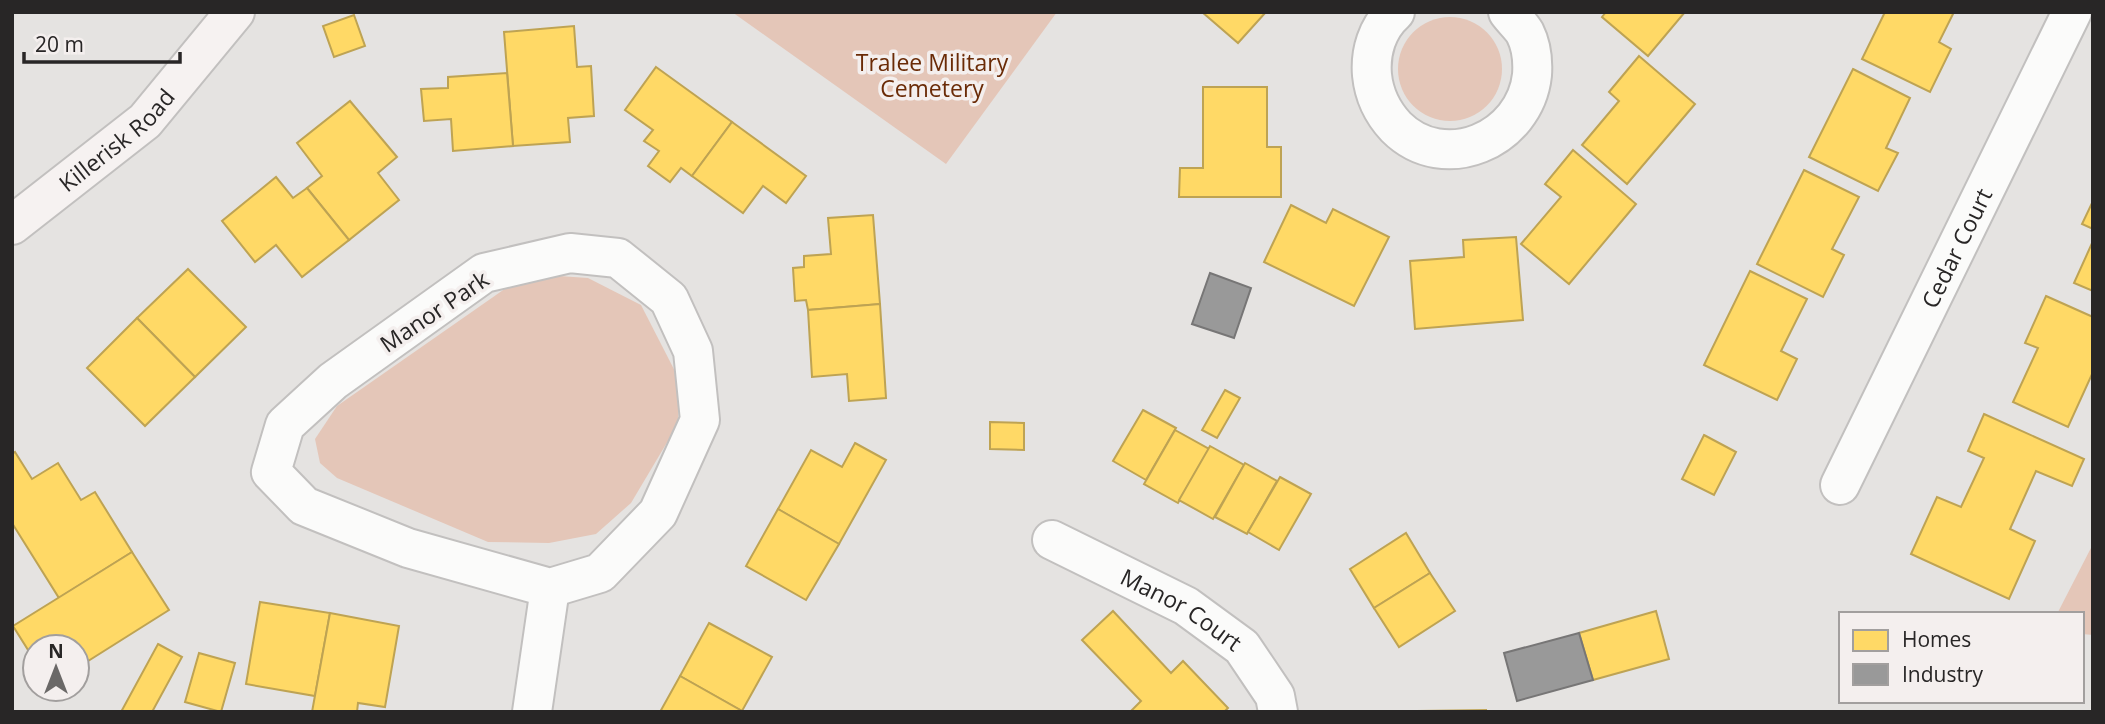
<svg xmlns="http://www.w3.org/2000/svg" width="2105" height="724" font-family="'Open Sans',sans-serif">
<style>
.green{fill:#e4c6b8}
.homes{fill:#ffd966;stroke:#bea353;stroke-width:2}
.industry{fill:#999;stroke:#777676;stroke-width:2}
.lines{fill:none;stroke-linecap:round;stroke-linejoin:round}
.minor-casing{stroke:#c2c0bf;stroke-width:42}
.secondary-casing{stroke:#c2c0bf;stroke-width:42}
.minor{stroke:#fbfbfa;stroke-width:38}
.secondary{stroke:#f6f2f1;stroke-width:38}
.labels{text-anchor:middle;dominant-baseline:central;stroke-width:7;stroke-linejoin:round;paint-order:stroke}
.park-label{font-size:23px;fill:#6a2b07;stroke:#f4efee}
.street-label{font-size:23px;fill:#282626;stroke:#f4efee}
</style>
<rect width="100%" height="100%" fill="#e5e3e1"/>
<g class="green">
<polygon points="732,12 1057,12 946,164"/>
<circle cx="1450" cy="69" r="52"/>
<polygon points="545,275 588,278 641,305 680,381 678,424 631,503 596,534 549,543 488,542 337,478 320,463 315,439 337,406 516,281"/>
<polygon points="2093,544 2093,635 2082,634 2082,614 2057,614"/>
</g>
<g class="homes">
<polygon points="1202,12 1266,12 1238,43"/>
<polygon points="1606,12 1685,12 1648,56 1602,17"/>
<polygon points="1885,12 1954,12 1939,42 1951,49 1930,92 1862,59"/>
<polygon points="354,15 365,46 334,57 323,26"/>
<polygon points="574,26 577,67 591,66 594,116 568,118 570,142 513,146 504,32"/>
<polygon points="1639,56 1695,104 1627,184 1582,145 1619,101 1609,92"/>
<polygon points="656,67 732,122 692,176 681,168 670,182 648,166 659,151 644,141 653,130 625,110"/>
<polygon points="1853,69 1910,98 1886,148 1898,153 1878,191 1809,157"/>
<polygon points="507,73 513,146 453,151 451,119 424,121 421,89 448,88 448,77"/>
<polygon points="1203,87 1267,87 1267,147 1281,147 1281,197 1179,197 1180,168 1203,168"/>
<polygon points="350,101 397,157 378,173 399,200 349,240 307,188 322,176 297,143"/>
<polygon points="732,122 806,176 786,203 763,186 743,213 692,176"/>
<polygon points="1573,150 1636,204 1569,284 1521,244 1561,197 1545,184"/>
<polygon points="1804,170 1859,197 1832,249 1844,255 1823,297 1757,264"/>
<polygon points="276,177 293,198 307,188 349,240 302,277 276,245 255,262 222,221"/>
<polygon points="2093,201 2093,229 2082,224"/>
<polygon points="1291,205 1326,223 1333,209 1389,237 1354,306 1264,262"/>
<polygon points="873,215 880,304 808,310 806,300 795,301 793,268 804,267 804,256 831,254 828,218"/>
<polygon points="1516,237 1523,320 1415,329 1410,261 1464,257 1463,240"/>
<polygon points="2093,241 2093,291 2074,283"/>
<polygon points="188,269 246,327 195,377 137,318"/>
<polygon points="1750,271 1807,299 1781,351 1797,359 1777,400 1704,365"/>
<polygon points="2046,296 2093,317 2093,372 2068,427 2013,402 2038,348 2025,343"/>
<polygon points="880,304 886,398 849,401 847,374 812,377 808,310"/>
<polygon points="137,318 195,377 145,426 87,368"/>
<polygon points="1225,390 1240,398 1217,438 1202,430"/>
<polygon points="1143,410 1176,428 1146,480 1113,461"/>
<polygon points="1984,414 2084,459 2072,486 2036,471 2010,529 2035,541 2009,599 1911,554 1937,497 1961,507 1984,458 1968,451"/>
<polygon points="990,422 1024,423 1024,450 990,449"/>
<polygon points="1175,430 1209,449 1178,503 1144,484"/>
<polygon points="1704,435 1736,452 1714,495 1682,479"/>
<polygon points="855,443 886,460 839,544 778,509 811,450 842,467"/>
<polygon points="1210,446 1244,465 1213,519 1179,500"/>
<polygon points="15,452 32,479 58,463 81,500 95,492 132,552 59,598 12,523 12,454"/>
<polygon points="1245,463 1277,481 1247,534 1215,517"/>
<polygon points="1280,477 1311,494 1279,550 1248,532"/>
<polygon points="778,509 839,544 806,600 746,566"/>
<polygon points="1406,533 1430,573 1374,608 1350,569"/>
<polygon points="132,552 169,610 77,668 77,647 35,647 35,661 13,626"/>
<polygon points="1430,573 1455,611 1399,647 1374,608"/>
<polygon points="260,602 330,613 315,696 246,684"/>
<polygon points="1113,611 1171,673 1183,661 1228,708 1224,712 1130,712 1141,701 1082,640"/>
<polygon points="1656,611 1669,659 1593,680 1579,633"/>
<polygon points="330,613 399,626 385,707 358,703 357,712 312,712"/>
<polygon points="709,623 772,657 742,711 680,676"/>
<polygon points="158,644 182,657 152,712 121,712"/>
<polygon points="199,653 235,663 221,712 185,702"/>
<polygon points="680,676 742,711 741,712 660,712"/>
<polygon points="1486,710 1486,712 1418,712 1418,711"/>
</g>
<g class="industry">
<polygon points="1210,273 1251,288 1234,338 1192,324"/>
<polygon points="1579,633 1593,680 1517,701 1504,653"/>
</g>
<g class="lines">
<g class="minor-casing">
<g id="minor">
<path d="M1395,12C1377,28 1370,52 1372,75C1374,95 1382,112 1396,127C1444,175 1525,140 1532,75C1533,61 1531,45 1525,33C1521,26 1513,19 1508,12"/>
<polygon points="570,253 618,258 669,299 693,351 700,420 658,513 600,573 550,588 408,548 304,506 271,472 285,425 333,381 484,273"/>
<path id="s1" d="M1840,485L2072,12"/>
<path id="s2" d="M1052,540L1186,606L1242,647L1275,696L1278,712"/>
<polyline points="532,712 550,588"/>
</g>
</g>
<g class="secondary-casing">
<g id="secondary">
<path id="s3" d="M12,225L145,121L235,12"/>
</g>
</g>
<use href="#minor" class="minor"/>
<use href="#secondary" class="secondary"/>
</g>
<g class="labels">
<g class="park-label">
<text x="932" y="62">Tralee Military<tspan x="932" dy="26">Cemetery</tspan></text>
</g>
<g class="street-label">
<text stroke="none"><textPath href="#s3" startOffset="135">Killerisk Road</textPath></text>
<text stroke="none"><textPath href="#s1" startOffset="264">Cedar Court</textPath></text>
<text transform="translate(434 311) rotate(-34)">Manor Park</text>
<text stroke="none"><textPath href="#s2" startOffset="147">Manor Court</textPath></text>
</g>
</g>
<rect width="2105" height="724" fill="none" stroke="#282626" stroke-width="28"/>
<rect x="1839" y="612" width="245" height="91" fill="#f4efee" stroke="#a29f9e" stroke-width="2"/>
<rect x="1853" y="630" width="35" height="21" fill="#ffd966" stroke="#a29f9e" stroke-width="2"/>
<text x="1902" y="647" font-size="21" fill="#282626">Homes</text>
<rect x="1853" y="664" width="35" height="21" fill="#999999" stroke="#a29f9e" stroke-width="2"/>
<text x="1902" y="682" font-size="21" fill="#282626">Industry</text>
<g transform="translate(56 668)"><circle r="33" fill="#f4efee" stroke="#a29f9e" stroke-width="2"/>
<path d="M0-5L12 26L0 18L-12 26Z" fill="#6a6867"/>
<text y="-10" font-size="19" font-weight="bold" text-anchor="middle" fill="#282626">N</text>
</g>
<path d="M24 52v10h156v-10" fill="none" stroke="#282626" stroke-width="3.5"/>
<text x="35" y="52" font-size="21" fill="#282626" stroke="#f4efee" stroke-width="5" paint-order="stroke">20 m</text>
</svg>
